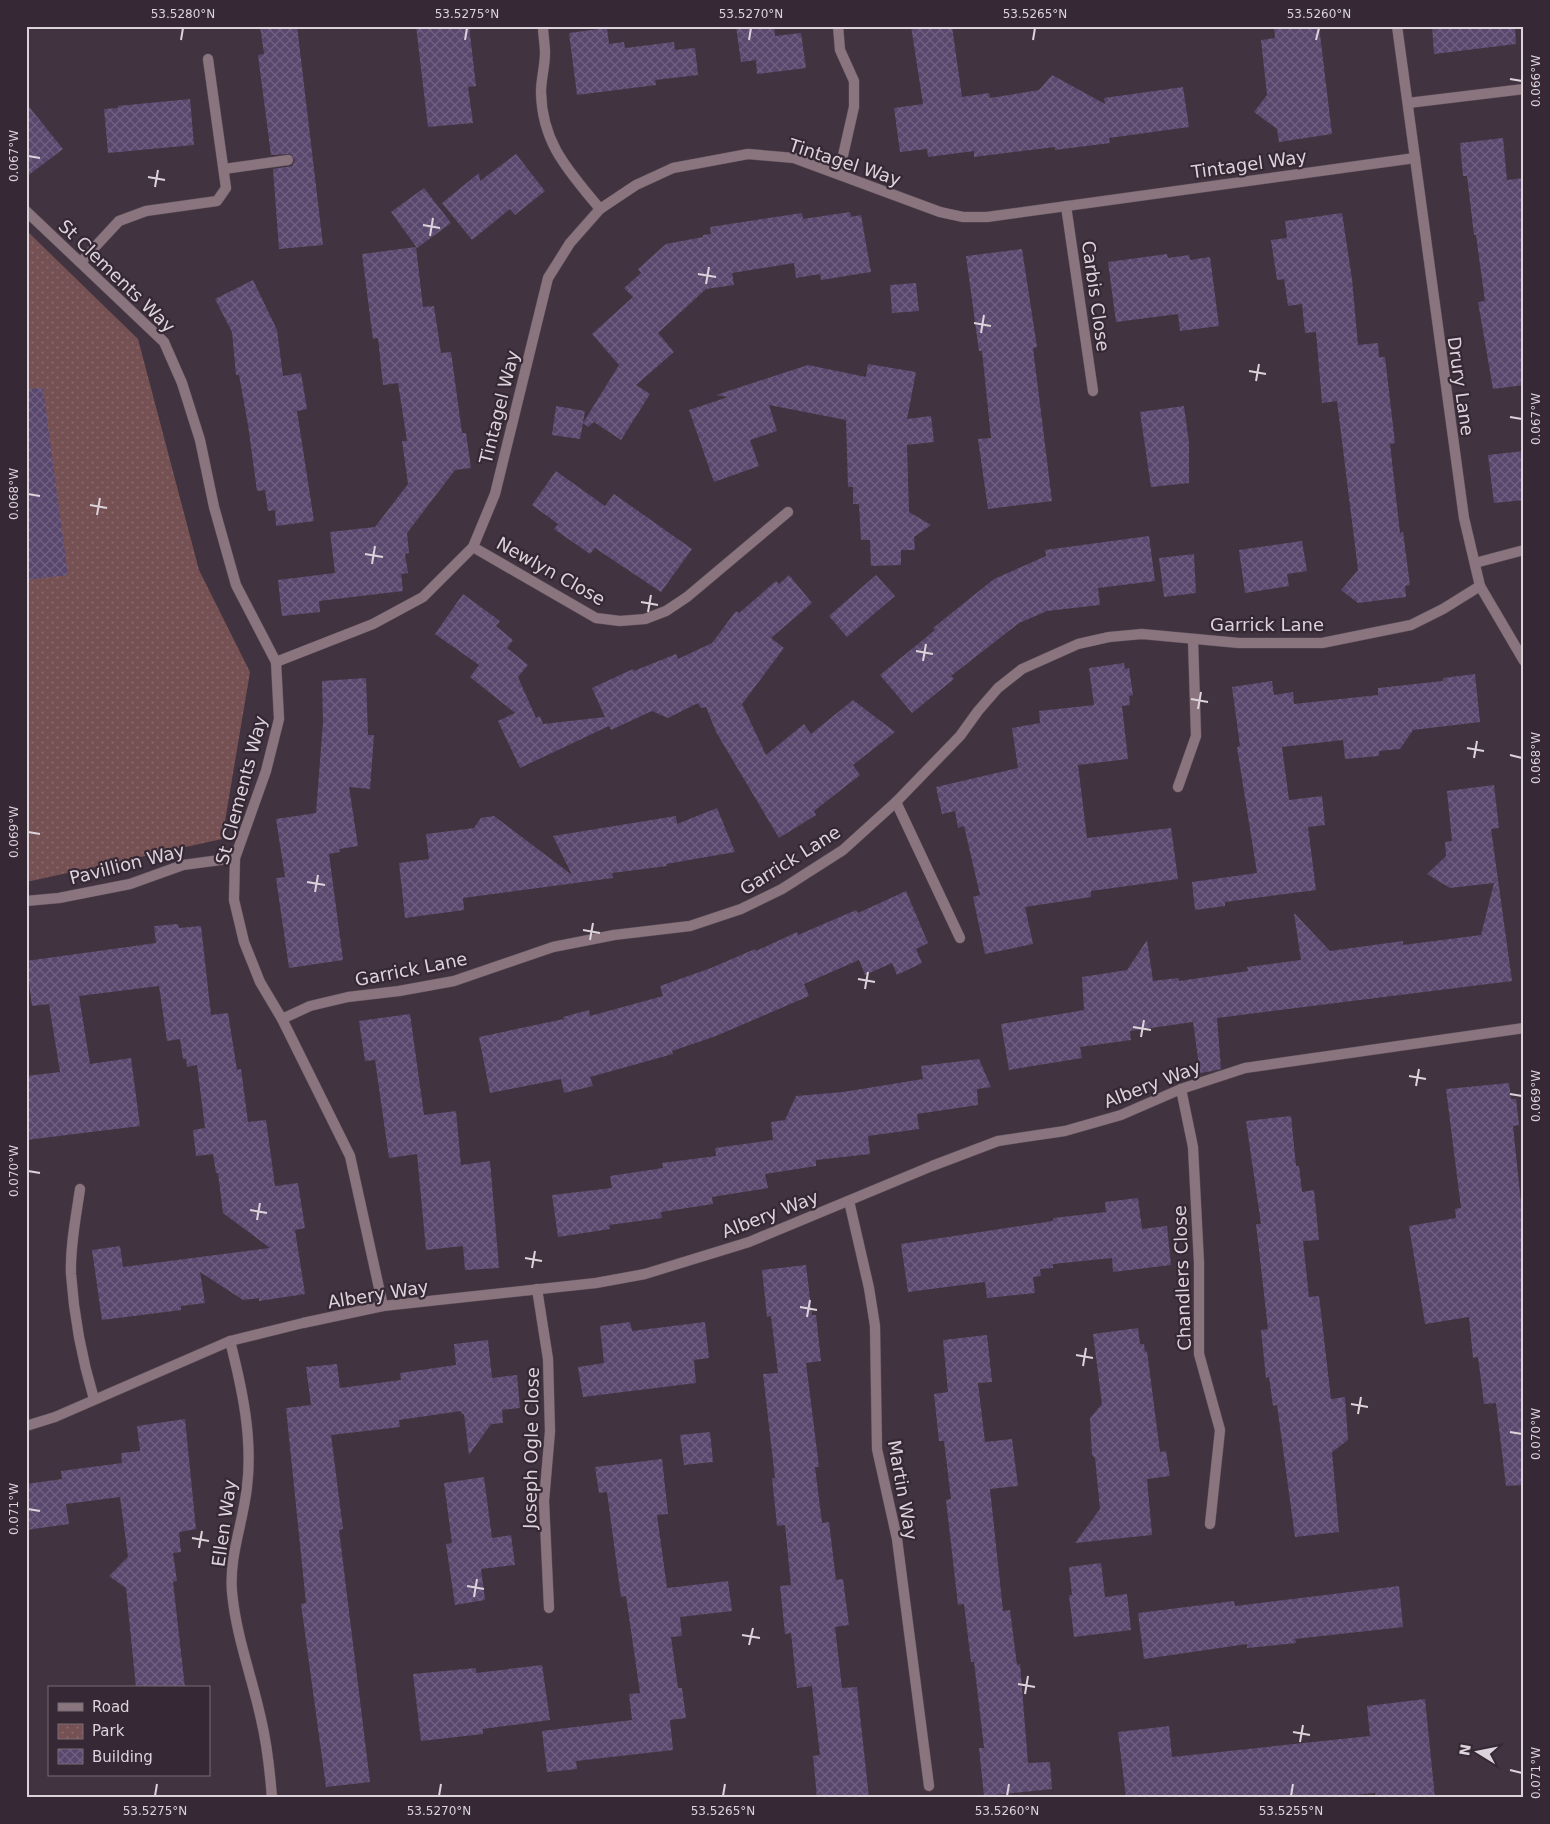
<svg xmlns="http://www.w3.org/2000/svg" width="1550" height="1824" font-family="'DejaVu Sans',sans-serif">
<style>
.park{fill:url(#park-dots)}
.building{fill:url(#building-cross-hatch)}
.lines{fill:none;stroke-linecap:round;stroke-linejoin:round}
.street-casing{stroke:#5d505b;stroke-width:11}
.street{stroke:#8a747d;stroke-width:10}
.ticks{fill:none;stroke:#dcd3db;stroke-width:2}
.labels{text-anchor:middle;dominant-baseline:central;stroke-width:4.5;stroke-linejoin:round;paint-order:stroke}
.street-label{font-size:18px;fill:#dcd3db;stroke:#362935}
.neatline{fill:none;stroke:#dcd3db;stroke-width:2}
.ticks-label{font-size:12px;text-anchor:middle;fill:#dcd3db}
</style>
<defs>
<pattern id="park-dots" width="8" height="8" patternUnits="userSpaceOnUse" patternTransform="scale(1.25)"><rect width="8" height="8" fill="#765153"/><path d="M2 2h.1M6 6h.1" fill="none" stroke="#89696b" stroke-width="1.8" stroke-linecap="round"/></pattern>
<pattern id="building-cross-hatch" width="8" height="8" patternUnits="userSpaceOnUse" patternTransform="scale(1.25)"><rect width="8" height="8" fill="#5a476d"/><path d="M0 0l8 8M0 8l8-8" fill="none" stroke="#716181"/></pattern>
</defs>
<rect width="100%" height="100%" fill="#41333f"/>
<polygon class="park" points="26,230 138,339 199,570 250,672 222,839 31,881 26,881"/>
<g class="building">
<polygon points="260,26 297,26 323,245 279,249 273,169 292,166 295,160 290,154 271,155 258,55 264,54"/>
<polygon points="416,26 469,26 476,86 468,87 473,123 428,127"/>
<polygon points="736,26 774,26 775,36 801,33 806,68 757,74 756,60 741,62"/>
<polygon points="911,26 952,26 962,97 989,93 990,98 1039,90 1052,75 1105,104 1104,98 1183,87 1189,127 1109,138 1110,143 1055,150 1055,147 974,157 974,151 928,157 927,149 900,152 894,108 923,104"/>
<polygon points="1274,26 1319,26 1332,134 1279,142 1277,129 1254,112 1267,95 1261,40 1275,38"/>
<polygon points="1432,26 1515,26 1516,44 1434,54"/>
<polygon points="607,28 609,44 624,42 625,48 674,42 675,50 695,48 698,75 655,80 656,85 577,95 569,33"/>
<polygon points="190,99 194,145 108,153 104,109 118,108 118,106"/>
<polygon points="26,103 63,149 26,177"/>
<polygon points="1503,138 1507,180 1524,178 1524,385 1493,389 1478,302 1485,301 1476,235 1474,235 1467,176 1463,176 1460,143"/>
<polygon points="516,154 545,191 515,215 510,209 472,240 442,203 479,173 480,181"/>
<polygon points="424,188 451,223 417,248 391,212"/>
<polygon points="850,212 851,217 861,215 871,272 821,280 820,274 796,278 794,263 732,273 734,285 706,289 658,333 674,352 636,385 650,394 621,440 594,422 588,427 583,423 580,439 552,435 556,406 585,411 583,423 619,365 592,334 633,297 624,288 641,273 638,269 666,244 703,237 703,235 711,234 710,227 802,213 803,219"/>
<polygon points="1342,213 1352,279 1358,345 1378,343 1379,357 1385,357 1395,443 1390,444 1400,533 1403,532 1410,585 1405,586 1406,597 1358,603 1341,590 1358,570 1337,401 1322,403 1316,332 1305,333 1302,304 1288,306 1284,279 1277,280 1271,240 1287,238 1285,221"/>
<polygon points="416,247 423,307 434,306 441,353 451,352 462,433 466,433 471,468 455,470 407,533 409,553 405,554 408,573 401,574 403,591 319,601 320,612 282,616 278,580 335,573 330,532 375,527 408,484 402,441 407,441 398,383 383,385 378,338 373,339 362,254"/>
<polygon points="1022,249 1037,347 1033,348 1052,501 988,509 978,439 991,438 982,351 979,351 966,256"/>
<polygon points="1167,254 1168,258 1189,255 1190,260 1210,257 1219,326 1180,331 1178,314 1116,322 1108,262"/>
<polygon points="253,280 277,330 283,376 301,373 307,409 297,411 314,521 276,526 275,510 268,511 265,490 257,491 248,425 239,375 236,375 232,332 215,299"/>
<polygon points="916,283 919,311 892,313 890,285"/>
<polygon points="868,364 916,372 907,419 931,416 934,442 907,445 909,512 931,525 914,537 915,550 901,550 901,565 871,566 870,540 861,540 859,504 853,504 853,487 848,487 846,420 769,405 777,431 750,440 759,466 714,482 689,410 728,397 716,395 808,365 866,377"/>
<polygon points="43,388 68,575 26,580 26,389"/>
<polygon points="1184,406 1189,443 1189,483 1151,487 1140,412"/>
<polygon points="1524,451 1524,500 1494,503 1488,455"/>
<polygon points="556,471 605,506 614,494 692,549 661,592 595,548 590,554 554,529 558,524 532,505"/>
<polygon points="1149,536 1155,581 1098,588 1100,605 1047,611 1019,623 951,676 954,679 912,713 880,675 935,630 933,628 994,579 1046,556 1045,550"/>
<polygon points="1302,541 1307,571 1287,574 1289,586 1245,593 1239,550"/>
<polygon points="1194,554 1196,593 1164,597 1159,558"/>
<polygon points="789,575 812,603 771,638 784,648 742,704 766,755 804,724 811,734 853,700 895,732 853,765 860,775 814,811 816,815 779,838 716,732 706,707 701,708 698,703 668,718 652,711 611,730 609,726 520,768 498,721 515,713 470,677 479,665 435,634 463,594 500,621 496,626 513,640 507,648 528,665 518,677 536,718 540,716 543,724 605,717 592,688 633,669 634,671 676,654 678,659 712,643 736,611 739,613 776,581 779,584"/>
<polygon points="876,575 895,596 847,637 829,616"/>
<polygon points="1124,663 1125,669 1129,668 1133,695 1129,696 1130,705 1122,706 1128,759 1078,765 1087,838 1171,828 1178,879 1091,891 1091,897 1025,907 1033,944 985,954 973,897 980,895 964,826 958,828 955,811 942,814 936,787 1018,768 1012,728 1040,723 1039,711 1094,705 1089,668"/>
<polygon points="1475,674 1480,722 1413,730 1400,749 1379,751 1379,756 1345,759 1343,740 1282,747 1289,800 1322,796 1325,825 1308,827 1316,890 1225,902 1225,906 1195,910 1192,882 1257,873 1237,747 1240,746 1232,687 1272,681 1274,695 1293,692 1294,704 1378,695 1378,688 1443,681 1443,678"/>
<polygon points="366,678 368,735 374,735 370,789 349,787 358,846 339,849 340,852 329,854 343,960 289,968 276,878 285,877 276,819 316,813 323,722 322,681"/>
<polygon points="1494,785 1499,828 1491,829 1512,981 1217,1018 1221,1069 1212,1071 1200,1073 1193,1022 1130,1031 1131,1040 1080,1047 1082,1058 1009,1070 1001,1024 1084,1010 1082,977 1127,970 1147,940 1153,981 1178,978 1179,981 1248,971 1247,967 1301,960 1294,913 1330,951 1403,941 1403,945 1481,935 1494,883 1450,888 1427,874 1446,856 1445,842 1452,841 1447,791"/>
<polygon points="717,808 735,852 666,864 667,866 612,873 613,878 463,898 464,910 405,918 399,863 429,859 426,834 474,828 481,818 494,816 572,875 553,836 676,816 677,824"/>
<polygon points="906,891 928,943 916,949 922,963 897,975 892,963 865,975 859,960 804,984 809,996 716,1036 672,1051 673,1054 590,1077 593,1086 564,1093 561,1079 490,1093 479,1037 564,1019 563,1017 589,1010 590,1016 663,996 660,986 711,968 755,949 756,951 797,932 798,935 856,910 858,913"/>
<polygon points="178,924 179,928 201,926 211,1015 228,1013 237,1070 241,1069 248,1122 266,1120 275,1186 298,1183 305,1228 295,1230 305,1294 259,1301 259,1298 243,1300 200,1272 205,1303 181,1306 181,1310 102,1320 92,1250 120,1246 123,1267 270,1248 223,1213 218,1173 216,1173 213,1154 196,1156 193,1130 205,1128 197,1065 187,1067 186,1059 183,1059 180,1039 167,1041 159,986 79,996 90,1064 131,1058 140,1126 26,1140 26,1076 60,1072 49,1004 32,1006 26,961 156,943 154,926"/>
<polygon points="410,1014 424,1115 456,1111 461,1165 490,1161 499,1268 465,1270 463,1246 426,1250 417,1154 389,1158 375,1060 365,1061 359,1021"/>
<polygon points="979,1059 991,1087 977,1089 978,1105 917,1114 919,1129 868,1136 870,1154 816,1160 816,1166 765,1174 768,1188 712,1197 713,1204 661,1212 662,1218 609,1225 610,1229 558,1237 552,1195 612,1188 610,1176 663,1168 662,1163 716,1156 715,1148 773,1140 771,1122 785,1120 796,1096 843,1092 923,1079 921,1066"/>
<polygon points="1509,1083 1511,1099 1516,1099 1519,1125 1513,1126 1524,1232 1524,1485 1506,1486 1496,1403 1484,1404 1478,1357 1473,1358 1469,1317 1425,1324 1409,1226 1456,1218 1455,1209 1461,1208 1446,1089"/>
<polygon points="1291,1116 1296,1166 1299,1166 1302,1192 1314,1190 1319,1240 1303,1241 1309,1297 1319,1296 1331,1399 1345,1397 1348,1440 1332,1452 1339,1532 1295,1537 1277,1405 1273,1406 1269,1377 1266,1378 1261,1330 1268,1329 1256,1224 1261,1224 1246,1121"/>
<polygon points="1138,1198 1142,1229 1167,1226 1171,1265 1113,1272 1112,1258 1053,1264 1053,1268 1040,1269 1041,1276 1033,1277 1035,1293 987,1298 985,1282 908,1292 901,1244 1053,1221 1053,1218 1106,1212 1105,1202"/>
<polygon points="806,1265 812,1315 816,1315 821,1361 806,1363 819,1467 815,1467 822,1523 829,1522 836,1580 843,1579 849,1625 835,1627 842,1688 857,1687 869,1798 817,1798 813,1756 820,1755 812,1686 797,1688 791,1633 785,1634 780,1586 791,1585 785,1525 777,1526 772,1478 775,1478 763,1374 778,1373 771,1316 767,1317 762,1270"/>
<polygon points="630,1322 632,1331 705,1322 709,1358 694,1360 696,1383 583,1397 578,1367 604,1363 600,1326"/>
<polygon points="1138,1328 1140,1344 1144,1344 1145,1352 1147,1351 1160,1452 1166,1451 1170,1476 1147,1479 1152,1535 1075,1543 1100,1509 1095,1458 1092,1455 1090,1418 1102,1404 1093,1334"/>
<polygon points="987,1335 992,1382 978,1383 985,1442 1012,1439 1018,1486 990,1489 1003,1611 1010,1610 1017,1665 1020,1664 1028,1763 1050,1762 1052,1789 984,1796 979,1748 984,1748 974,1662 971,1662 964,1604 958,1605 946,1500 951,1499 944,1441 939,1441 934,1394 948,1392 943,1340"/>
<polygon points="488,1340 492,1378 517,1375 520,1408 502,1410 503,1423 491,1424 469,1455 464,1414 462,1414 461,1411 399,1420 400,1427 331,1435 343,1529 339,1530 370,1782 326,1787 301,1604 306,1603 286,1408 311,1405 306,1367 337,1364 340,1388 401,1380 400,1373 456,1365 454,1344"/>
<polygon points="185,1419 196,1529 179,1532 181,1552 173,1553 177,1581 173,1582 185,1688 136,1688 126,1588 109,1576 128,1557 120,1497 66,1504 69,1524 26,1530 26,1484 62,1479 61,1471 122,1463 121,1453 140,1451 137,1426"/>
<polygon points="710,1432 713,1462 684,1465 680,1435"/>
<polygon points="662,1459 668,1514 657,1515 667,1588 728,1581 732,1611 680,1617 682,1636 671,1637 678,1688 682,1688 686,1718 670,1720 673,1750 576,1761 577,1769 547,1772 542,1731 632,1720 629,1694 640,1693 626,1596 621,1597 607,1492 599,1493 595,1467"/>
<polygon points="484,1477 492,1538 511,1535 515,1565 481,1569 485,1600 455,1605 446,1544 452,1543 444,1483"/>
<polygon points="1101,1563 1105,1597 1127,1594 1131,1630 1074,1637 1069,1595 1072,1595 1069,1567"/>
<polygon points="1399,1586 1403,1627 1295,1639 1296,1643 1247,1648 1247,1644 1144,1659 1138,1613 1234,1601 1235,1606"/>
<polygon points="542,1665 550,1720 483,1729 483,1734 421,1741 413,1674 476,1668 476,1673"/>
<polygon points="1425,1699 1435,1798 1376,1798 1375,1793 1326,1798 1126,1798 1118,1732 1169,1726 1172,1757 1370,1736 1367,1706"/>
</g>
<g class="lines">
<g class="street-casing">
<g id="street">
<path d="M543,26C543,35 545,44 545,53C545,66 541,79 541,92C542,144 569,171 600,209"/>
<polyline points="838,26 840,50 854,81 854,107 839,173"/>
<polyline points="1397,26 1464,518 1480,586 1524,661"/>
<polyline points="1408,103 1524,89"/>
<polyline points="224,169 288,160"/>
<polyline points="1066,206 1093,391"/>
<polyline points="26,211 164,342 182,383 200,440 214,507 236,585 276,662 279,719 266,771 235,858 234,900 244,942 260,982 282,1019 350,1156 383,1306"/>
<polyline points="81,262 119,221 146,211 217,201 226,188 208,59"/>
<polyline points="473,547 596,618 620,621 645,619 666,611 687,597 788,512"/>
<polyline points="1475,563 1524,550"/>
<polyline points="276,662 373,624 423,597 473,547 495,494 548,278 570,243 600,209 636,185 673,168 748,154 794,158 940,212 963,217 987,217 1415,158"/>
<polyline points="1178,787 1196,736 1193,639"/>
<polyline points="896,802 960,938"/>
<polyline points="26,901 59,898 130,884 183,865 235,858"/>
<polyline points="282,1019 310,1006 348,997 399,991 454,981 553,947 614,935 690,926 741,909 782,889 843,850 896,802 960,736 978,711 998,688 1022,669 1078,644 1109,637 1142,634 1239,643 1322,643 1411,625 1443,609 1480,586"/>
<polyline points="1181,1089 1193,1147 1199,1263 1199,1354 1220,1430 1210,1524"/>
<path d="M80,1189C76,1217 70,1246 71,1274C74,1317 82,1359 94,1399"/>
<polyline points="849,1201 869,1288 875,1326 877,1449 897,1539 929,1786"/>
<polyline points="537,1289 548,1359 550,1431 544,1501 549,1608"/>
<path d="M230,1341C242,1388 253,1438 247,1487C243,1523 229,1556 232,1592C236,1636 252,1677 261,1719C267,1744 270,1772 272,1798"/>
<polyline points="26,1426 55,1417 230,1341 303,1323 383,1306 596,1283 645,1274 749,1242 932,1166 998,1141 1065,1131 1121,1115 1181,1089 1245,1068 1524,1028"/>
</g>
</g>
<use href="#street" class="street"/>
</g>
<path class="ticks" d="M181,40L183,28M465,40L467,28M749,40L751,28M1033,40L1035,28M1316,40L1319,28M1510,79L1522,81M28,156L40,158M148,177L165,180M155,187L158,170M423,225L440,228M430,236L433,218M698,274L716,277M706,284L709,267M974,323L991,326M981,333L984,315M1249,371L1266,374M1256,381L1259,364M1510,417L1522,419M28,494L40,496M90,505L107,508M97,515L100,498M365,554L383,557M372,564L375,546M641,602L658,605M648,612L651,595M916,651L933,654M923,661L926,644M1191,699L1208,702M1198,709L1201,692M1467,748L1484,751M1510,755L1522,758M1474,758L1477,741M28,832L40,834M307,882L325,885M315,892L318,875M583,930L600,933M590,940L593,923M858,979L875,982M865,989L868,972M1133,1027L1151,1030M1141,1037L1144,1020M1409,1076L1426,1079M1416,1086L1419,1069M1510,1094L1522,1096M28,1171L40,1173M250,1210L267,1213M257,1220L260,1203M525,1258L542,1261M532,1268L535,1251M800,1307L817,1310M807,1317L810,1300M1076,1355L1093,1358M1083,1366L1086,1348M1351,1404L1368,1407M1358,1414L1361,1397M1510,1432L1522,1434M28,1509L40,1511M192,1538L209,1541M199,1548L202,1531M467,1586L484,1589M474,1597L477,1579M742,1635L760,1638M749,1645L753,1628M1018,1684L1035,1687M1025,1694L1028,1676M1293,1732L1310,1735M1300,1742L1303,1725M1510,1770L1522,1773M155,1796L157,1784M439,1796L441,1784M723,1796L725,1784M1007,1796L1009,1784M1291,1796L1293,1784"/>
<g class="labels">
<g class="street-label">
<text transform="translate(845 162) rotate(18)">Tintagel Way</text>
<text transform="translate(1249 164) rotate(-8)">Tintagel Way</text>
<text transform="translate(117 276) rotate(44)">St Clements Way</text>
<text transform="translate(1096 296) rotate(82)">Carbis Close</text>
<text transform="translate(1461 386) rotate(82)">Drury Lane</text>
<text transform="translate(499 407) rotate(-76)">Tintagel Way</text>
<text transform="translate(551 571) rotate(29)">Newlyn Close</text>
<text x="1267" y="624">Garrick Lane</text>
<text transform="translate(241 790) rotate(-75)">St Clements Way</text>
<text transform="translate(790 860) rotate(-32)">Garrick Lane</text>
<text transform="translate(127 864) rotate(-14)">Pavillion Way</text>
<text transform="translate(411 969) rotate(-11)">Garrick Lane</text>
<text transform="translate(1152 1084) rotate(-21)">Albery Way</text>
<text transform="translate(770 1214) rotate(-21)">Albery Way</text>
<text transform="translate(1182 1278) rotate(-92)">Chandlers Close</text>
<text transform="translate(378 1294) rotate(-9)">Albery Way</text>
<text transform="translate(531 1448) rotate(-89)">Joseph Ogle Close</text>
<text transform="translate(903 1490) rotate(80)">Martin Way</text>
<text transform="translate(224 1523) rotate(-82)">Ellen Way</text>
</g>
</g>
<rect width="1550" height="1824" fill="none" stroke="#362935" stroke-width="55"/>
<rect x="48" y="1686" width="162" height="90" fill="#362935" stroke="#786d77"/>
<rect x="58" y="1703" width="25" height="8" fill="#8a747d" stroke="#786d77"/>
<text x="92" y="1712" font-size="15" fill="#dcd3db">Road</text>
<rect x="58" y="1724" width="25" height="15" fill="url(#park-dots)" stroke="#786d77"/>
<text x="92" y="1736" font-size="15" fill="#dcd3db">Park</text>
<rect x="58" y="1749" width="25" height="15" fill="url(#building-cross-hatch)" stroke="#786d77"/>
<text x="92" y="1762" font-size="15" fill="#dcd3db">Building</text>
<g transform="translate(1478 1752) rotate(280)" stroke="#362935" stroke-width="4" paint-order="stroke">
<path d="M0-4L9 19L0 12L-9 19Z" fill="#dcd3db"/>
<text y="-8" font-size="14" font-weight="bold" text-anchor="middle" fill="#dcd3db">N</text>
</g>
<rect x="28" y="28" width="1494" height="1768" class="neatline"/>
<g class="ticks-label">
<text x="183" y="18">53.5280°N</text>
<text x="467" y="18">53.5275°N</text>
<text x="751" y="18">53.5270°N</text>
<text x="1035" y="18">53.5265°N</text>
<text x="1319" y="18">53.5260°N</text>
<text transform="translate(1536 81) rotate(-90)" y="4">0.066°W</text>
<text transform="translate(14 156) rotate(-90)" y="4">0.067°W</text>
<text transform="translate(1536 419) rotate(-90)" y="4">0.067°W</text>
<text transform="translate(14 494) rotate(-90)" y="4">0.068°W</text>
<text transform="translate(1536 758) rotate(-90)" y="4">0.068°W</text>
<text transform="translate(14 832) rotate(-90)" y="4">0.069°W</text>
<text transform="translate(1536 1096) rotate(-90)" y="4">0.069°W</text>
<text transform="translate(14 1171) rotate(-90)" y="4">0.070°W</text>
<text transform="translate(1536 1434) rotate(-90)" y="4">0.070°W</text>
<text transform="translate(14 1509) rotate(-90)" y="4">0.071°W</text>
<text transform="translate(1536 1773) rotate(-90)" y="4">0.071°W</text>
<text x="155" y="1815">53.5275°N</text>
<text x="439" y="1815">53.5270°N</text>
<text x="723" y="1815">53.5265°N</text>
<text x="1007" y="1815">53.5260°N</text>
<text x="1291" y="1815">53.5255°N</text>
</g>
</svg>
